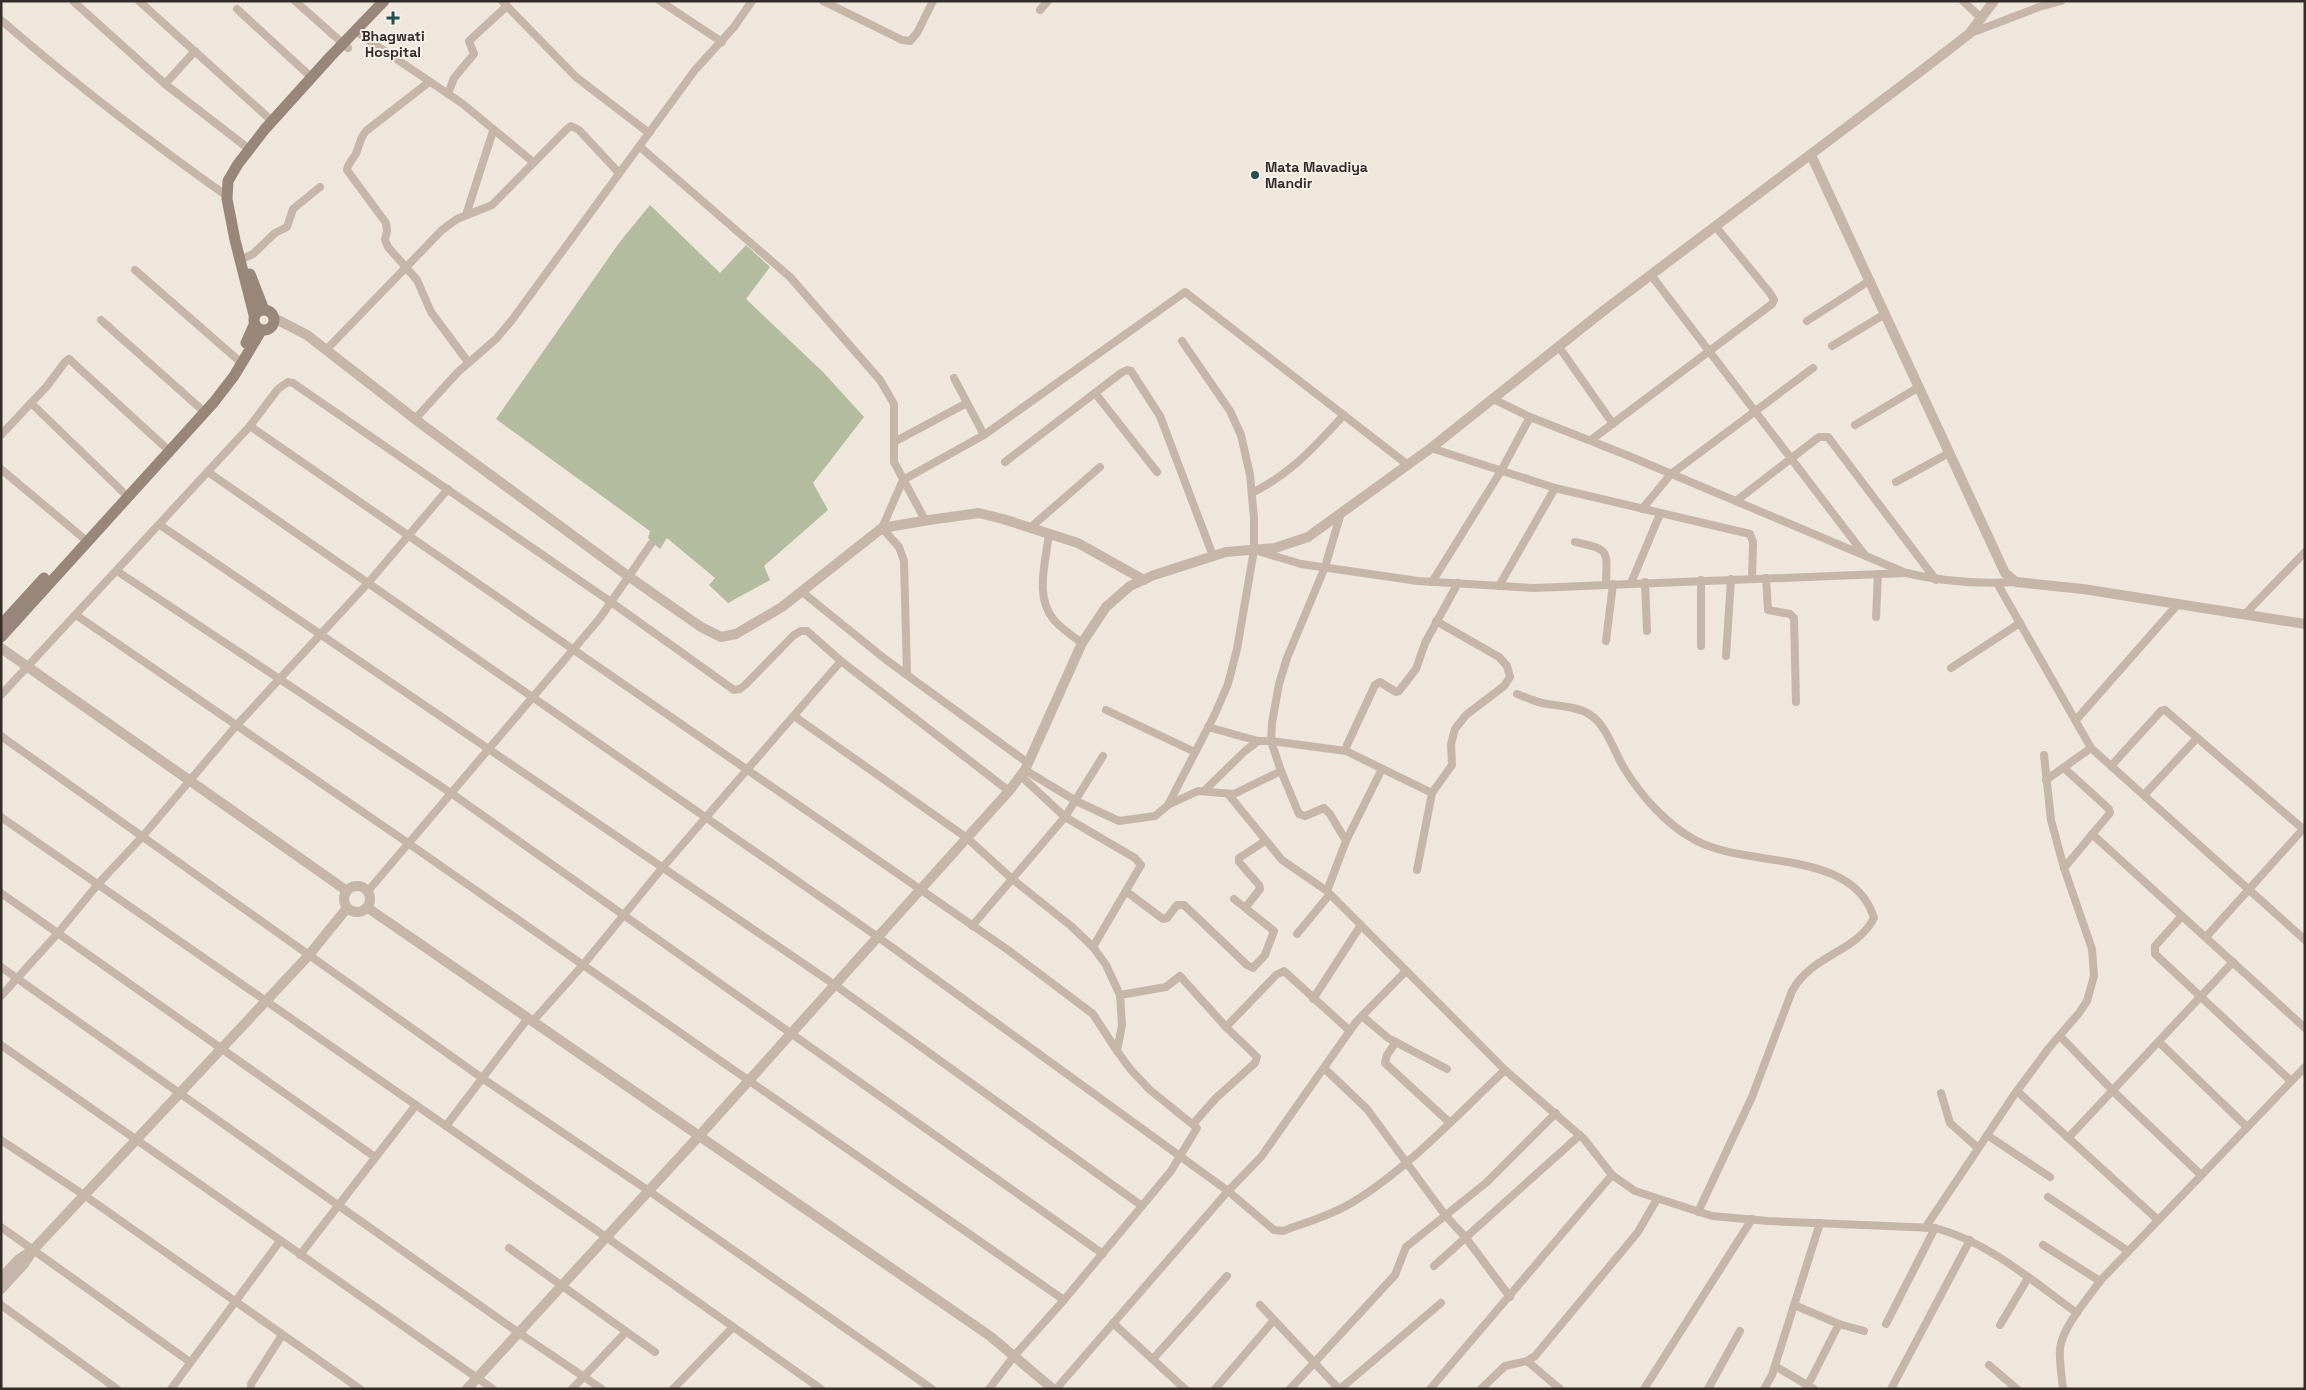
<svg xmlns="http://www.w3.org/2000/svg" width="2306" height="1390" font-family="'Space Grotesk',sans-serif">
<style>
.green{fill:#b3bc9e}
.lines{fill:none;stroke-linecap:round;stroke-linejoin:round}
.minor{stroke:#c6b6aa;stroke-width:8}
.tertiary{stroke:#c6b6aa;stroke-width:10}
.secondary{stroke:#99867b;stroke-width:11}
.poi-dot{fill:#234f51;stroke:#f7f0e8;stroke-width:2}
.labels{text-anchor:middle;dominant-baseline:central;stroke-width:4;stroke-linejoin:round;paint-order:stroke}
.poi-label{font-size:14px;font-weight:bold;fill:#342c28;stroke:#f7f0e8}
</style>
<rect width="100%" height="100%" fill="#efe6dc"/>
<polygon class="green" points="650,205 720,273 746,245 770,267 746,299 823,372 864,417 813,483 828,510 764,566 770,580 728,603 709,585 715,578 667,538 660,549 648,538 650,531 496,419 619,243"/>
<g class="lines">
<g class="minor">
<polyline points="73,1 165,84 249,149"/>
<polyline points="139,1 272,121"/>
<polyline points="295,1 348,48"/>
<polyline points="502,1 576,77 649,133"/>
<polyline points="660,1 722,42"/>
<polyline points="823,1 902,40 910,41 917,33 933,1"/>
<polyline points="1963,1 1980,17"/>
<polyline points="237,9 311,77"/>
<polyline points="1040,10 1048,1"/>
<path d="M1,20C74,83 149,141 227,196"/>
<polyline points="1971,33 2039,7 2061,1"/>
<polyline points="361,35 463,104 533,162"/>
<path d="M429,82L366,131C360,138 360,143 357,151C355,158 348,162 347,170L386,223L387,231L385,240L388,247L417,280L431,312L468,362"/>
<polyline points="165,84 195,51"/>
<polyline points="448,94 454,78 474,54 469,41 507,6"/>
<polyline points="639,146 790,277 880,380 894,404 894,462 925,520"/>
<polyline points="466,215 493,131"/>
<polyline points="244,258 253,254 275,233 287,227 293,209 320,187"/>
<polyline points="135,270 237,359"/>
<polyline points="1651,275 1864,554"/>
<polyline points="101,320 200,408"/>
<polyline points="1807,321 1869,281"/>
<polyline points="1832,346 1885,314"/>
<polyline points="1559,347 1613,424"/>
<polyline points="326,350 442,230 457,219 492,205 568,128 571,126 579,130 619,173"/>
<polyline points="954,378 984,435"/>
<polyline points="1095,393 1157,472"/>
<path d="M1493,399L1530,417L1629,456L1906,573C1943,582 1977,584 2016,582"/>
<polyline points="31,403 123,492"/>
<polyline points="415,419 458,372 496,339 512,320 695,70 734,27 752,1"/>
<polyline points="1855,425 1919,387"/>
<polyline points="250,426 1008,950 1093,1014 1117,1051"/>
<polyline points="1,435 47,386 65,362 69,359 165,447"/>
<polyline points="1591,440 1772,304 1774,300 1770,293 1716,227"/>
<polyline points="894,442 967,403"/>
<polyline points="1431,448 1555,488 1750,534 1753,542 1752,578"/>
<polyline points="1005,462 1121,373 1127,370 1131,371 1160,416 1213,556"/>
<polyline points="1,469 82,537"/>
<path d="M208,472L878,937L1228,1191L1274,1230L1283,1231C1304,1223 1326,1217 1346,1206C1402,1175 1458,1114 1505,1070"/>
<polyline points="1896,482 1949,453"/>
<path d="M1252,493C1292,473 1313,448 1344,415"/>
<polyline points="1736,501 1819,437 1828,437 1936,580"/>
<polyline points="1642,509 1671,474 1813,368"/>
<polyline points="1341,513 1325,567 1287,658 1279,684 1272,723 1271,741 1281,771 1299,814 1305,816 1324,808 1330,814 1346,841"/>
<polyline points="160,525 835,985 1142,1206"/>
<polyline points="1031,527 1100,467"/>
<path d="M1049,533C1046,561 1034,597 1054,620C1062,629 1072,636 1082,643"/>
<path d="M1575,542C1610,550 1607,549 1606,584"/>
<polyline points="1258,551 1301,564 1418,581 1534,588 1906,573"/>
<polyline points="117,571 451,793 1103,1254"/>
<polyline points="1766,578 1768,610 1790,614 1794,618 1796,702"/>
<polyline points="1701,580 1701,646"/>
<polyline points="1432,582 1501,471 1530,417"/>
<polyline points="1645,582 1647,631"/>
<polyline points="1631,583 1660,514"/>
<polyline points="1997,583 2091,748 2305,940"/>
<polyline points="1499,586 1555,488"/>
<polyline points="801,591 885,659 1028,763"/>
<polyline points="2245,614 2305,552"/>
<polyline points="76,615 408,843 1064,1300"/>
<polyline points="1876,617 1878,574"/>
<polyline points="1606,641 1613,584"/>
<polyline points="1726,656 1731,579"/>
<polyline points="1951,668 2020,623"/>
<polyline points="907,675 904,561 899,547 882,528 903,480 984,435 1185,292 1408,465"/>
<path d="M1517,694C1525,697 1533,701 1542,703C1557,706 1576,706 1589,714C1607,725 1614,752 1624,768C1641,796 1667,825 1695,840C1747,869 1853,848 1874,918C1856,953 1812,954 1792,991L1752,1097L1698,1212"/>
<polyline points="1,695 250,426 278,389 288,382 293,383 611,602 734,690 740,689 745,685 794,635 801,631 807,631 841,661 1009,791"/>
<polyline points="1106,710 1195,752"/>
<polyline points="794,716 967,838 1011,878 1071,926 1093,947 1106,965 1120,995 1122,1025 1117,1051 1131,1070 1150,1090 1197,1128 1171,1171 1064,1300 1014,1356 989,1389"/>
<polyline points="2076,720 2178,604"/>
<polyline points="1208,727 1258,741 1271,741 1346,751"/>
<polyline points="1,736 482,1078 649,1191 932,1389"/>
<polyline points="2111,766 2161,711 2165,710 2303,829"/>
<polyline points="2064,768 2109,809 2110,813 2064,868"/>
<path d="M1382,769L1346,841L1327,891L1505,1070L1584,1139L1612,1175L1635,1191L1712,1216L1768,1221L1935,1228C1989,1242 2032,1281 2077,1313"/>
<polyline points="1025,770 1076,801 1119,821 1155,816 1168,805 1198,791 1234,794 1281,771"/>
<polyline points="1021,776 1065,817 1135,858 1141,865 1093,947"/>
<polyline points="2046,780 2091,748"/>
<polyline points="1204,791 1245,751 1258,741"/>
<polyline points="1432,793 1346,751 1347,745 1375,685 1380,682 1396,692 1399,691 1416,669 1425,643 1458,583"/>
<polyline points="1228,794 1282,860 1327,891"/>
<polyline points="2145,794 2197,738"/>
<polyline points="1168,805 1214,716 1228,684 1237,649 1254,550 1254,518 1250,475 1241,435 1230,411 1182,341"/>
<polyline points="1,817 606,1237 821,1389"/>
<polyline points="2092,834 2305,1028"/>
<polyline points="1417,870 1432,793 1452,765 1451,744 1455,729 1466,715 1504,686 1510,677 1507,666 1499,657 1436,621"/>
<polyline points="368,891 600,618 651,544"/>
<polyline points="1127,892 1163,919 1167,918 1177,905 1184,905 1247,965 1253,968 1265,955 1274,931 1234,899"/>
<polyline points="1,893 375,1157"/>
<polyline points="1246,907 1260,889 1259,885 1239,862 1239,858 1265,841"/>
<polyline points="2182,916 2155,946 2155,954 2291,1081"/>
<polyline points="972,926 1065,817 1103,756"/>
<polyline points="1297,934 1330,894"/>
<polyline points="2206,937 2305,827"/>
<polyline points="1,967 519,1333 602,1389"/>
<polyline points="1120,995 1166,987 1180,976 1226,1027 1257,1057 1255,1063 1216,1098 1193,1124"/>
<polyline points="1,996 58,933 98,884 142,837 236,726 368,583 448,489"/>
<polyline points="1313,999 1361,925"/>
<polyline points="1362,1016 1388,1038 1447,1069"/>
<polyline points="533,1021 583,965 663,867 841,661"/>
<polyline points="1226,1027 1276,975 1284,971 1350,1031"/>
<polyline points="2060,1036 2113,1091 2201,1175"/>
<polyline points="1396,1042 1387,1055 1385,1063 1450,1123"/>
<polyline points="2159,1042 2247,1127"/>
<polyline points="1,1045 493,1389"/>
<polyline points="1324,1068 1367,1109 1445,1215 1466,1238 1510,1297"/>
<polyline points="2017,1091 2158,1220"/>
<polyline points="1941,1093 1950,1123 1978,1148"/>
<polyline points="446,1126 528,1018"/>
<polyline points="1987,1135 2050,1177"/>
<polyline points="2069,1137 2233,962"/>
<polyline points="1,1140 84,1195 360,1389"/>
<polyline points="2048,1197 2128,1251"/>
<polyline points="1,1227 190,1362"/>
<polyline points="1925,1228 2014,1095 2048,1049 2079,1013 2087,1001 2094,976 2092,949 2064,868 2051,820 2044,755"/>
<polyline points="2043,1245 2100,1281"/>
<polyline points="509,1248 655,1352"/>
<polyline points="300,1255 416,1105"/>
<polyline points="1434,1266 1580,1135"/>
<polyline points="1,1305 117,1389"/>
<polyline points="1260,1305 1339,1389"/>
<polyline points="1794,1305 1839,1324 1864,1331"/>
<polyline points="1113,1323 1185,1389"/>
<polyline points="1886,1324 1935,1228"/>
<polyline points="2000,1325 2028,1278"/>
<polyline points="1153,1359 1227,1276"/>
<polyline points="1527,1361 1560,1389"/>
<polyline points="1989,1365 2017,1389"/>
<polyline points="1775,1366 1814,1389"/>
<polyline points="1808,1385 1839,1324"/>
<polyline points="171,1389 280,1241"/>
<polyline points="251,1389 251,1384 282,1335"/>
<polyline points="572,1389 626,1332"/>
<polyline points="673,1389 733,1327"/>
<polyline points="1056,1389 1228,1191 1261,1157 1356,1022 1405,972"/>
<polyline points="1215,1389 1274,1320"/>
<polyline points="1290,1389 1395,1275 1406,1247 1487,1182 1556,1113"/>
<polyline points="1340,1389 1441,1303"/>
<polyline points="1430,1389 1612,1175"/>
<polyline points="1481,1389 1505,1366 1527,1361 1535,1356 1638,1232 1657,1199"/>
<polyline points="1644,1389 1752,1219"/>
<polyline points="1708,1389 1740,1331"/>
<polyline points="1764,1389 1772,1375 1820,1223"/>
<polyline points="1891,1389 1970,1240"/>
<path d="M2063,1389C2062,1376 2059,1362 2060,1349C2062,1327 2087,1300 2100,1281L2305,1067"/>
</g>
<g class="tertiary">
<polyline points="1811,155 2005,573 2016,582 2083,589 2305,624"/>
<polyline points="274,318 307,335 424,426 628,576 701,627 721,637 736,634 782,607 882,528 929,520 979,513 1003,519 1078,543 1144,580"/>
<polyline points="1,648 347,891"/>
<circle cx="357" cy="899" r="13"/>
<polyline points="368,908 990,1336 1053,1389"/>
<polyline points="1,1278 19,1259 30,1252"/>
<polyline points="1,1289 24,1264 33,1250 309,955 347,908"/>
<polyline points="467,1389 699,1136 1009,791 1025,770 1082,643 1106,607 1130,586 1154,575 1226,552 1275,548 1308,537 1431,448 1607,308 1917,74 1969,34 1994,1"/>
</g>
<g class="secondary">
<polyline points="250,274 264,310"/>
<circle cx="264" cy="320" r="10"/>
<polyline points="254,315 235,240 227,199 228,181 238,164 265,129 330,57 384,1"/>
<polyline points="246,343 254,325"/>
<polyline points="1,625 44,578"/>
<polyline points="1,637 214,402 234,376 261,331"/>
</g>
</g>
<g class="poi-dot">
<path d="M390.5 10.5h5v5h5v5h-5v5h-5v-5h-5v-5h5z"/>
<circle cx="1255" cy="175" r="5"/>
</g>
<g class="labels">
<g class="poi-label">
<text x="393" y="36">Bhagwati<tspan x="393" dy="16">Hospital</tspan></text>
<text x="1265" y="167" text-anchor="start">Mata Mavadiya<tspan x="1265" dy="16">Mandir</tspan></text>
</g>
</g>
<rect width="2306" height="1390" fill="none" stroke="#342c28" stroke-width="5"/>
</svg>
